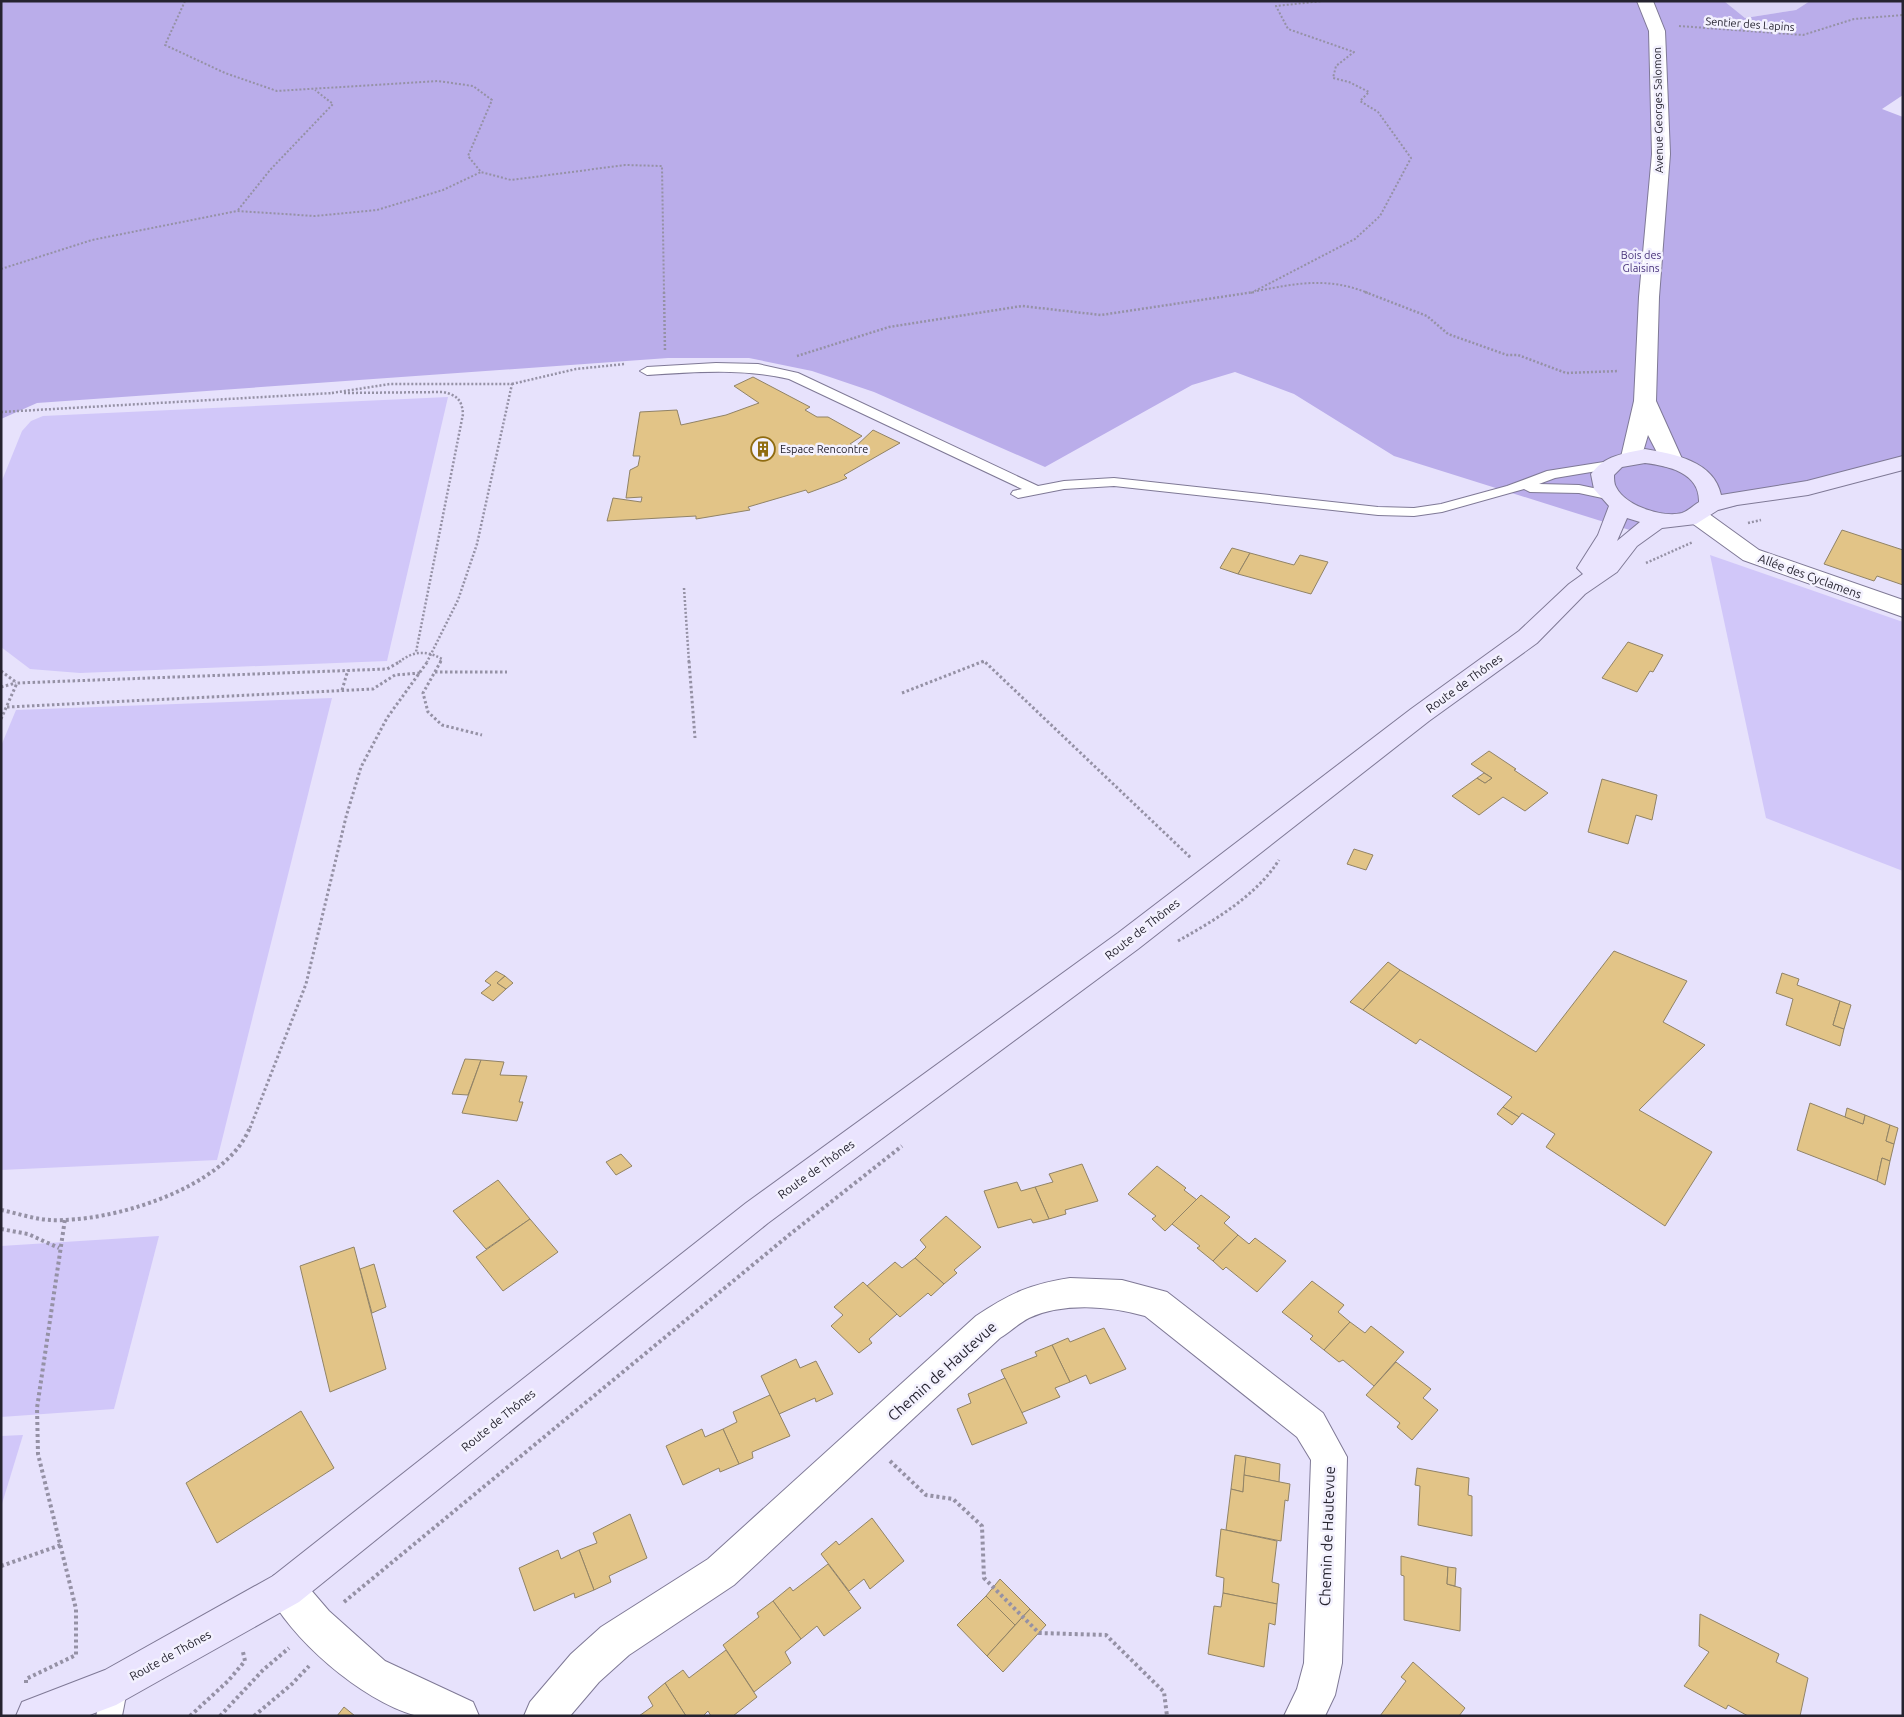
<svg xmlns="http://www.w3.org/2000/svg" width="1904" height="1717" font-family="Ubuntu,sans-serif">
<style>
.built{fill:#dcd6f6}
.green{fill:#d1c7f9}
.forest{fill:#baadea}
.building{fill:#e2c487;stroke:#918366}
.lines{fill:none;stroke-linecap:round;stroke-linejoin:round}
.service-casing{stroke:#7f7996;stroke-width:2}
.minor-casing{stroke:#7f7996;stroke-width:2}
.tertiary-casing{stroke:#7f7996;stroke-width:2}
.secondary-casing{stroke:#7f7996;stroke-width:2}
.path-far3{stroke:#9591a5;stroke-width:2;stroke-dasharray:2 2;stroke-linecap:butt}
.path-far2{stroke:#9591a5;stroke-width:2.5;stroke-dasharray:2 2;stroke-linecap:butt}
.path-far1{stroke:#9591a5;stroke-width:3;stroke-dasharray:2.5 2.5;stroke-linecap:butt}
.path{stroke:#9591a5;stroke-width:4;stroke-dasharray:3 3;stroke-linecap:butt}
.service{fill:#fff;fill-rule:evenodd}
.minor{fill:#fff;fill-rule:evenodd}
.tertiary{fill:#fff;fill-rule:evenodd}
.secondary{fill:#eae4fe;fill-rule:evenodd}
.labels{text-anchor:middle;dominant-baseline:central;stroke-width:5;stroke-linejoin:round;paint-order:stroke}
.far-street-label{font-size:11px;fill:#25232f;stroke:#f3f1fe}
.far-park-label{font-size:11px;fill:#49347b;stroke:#f3f1fe}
.far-poi-label{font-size:11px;fill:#25232f;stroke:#f3f1fe;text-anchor:start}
.street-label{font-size:12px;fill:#25232f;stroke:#f3f1fe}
.near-street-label{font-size:15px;fill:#25232f;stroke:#f3f1fe}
</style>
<rect width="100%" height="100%" fill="#e7e2fc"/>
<polygon class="built" points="1724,1 1810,1 1796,10 1745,18"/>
<g class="green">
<polygon points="448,397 387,661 80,673 30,669 1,647 1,483 22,431 31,421 43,416"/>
<polygon points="1710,555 1903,622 1903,871 1766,818"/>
<polygon points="332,698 217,1160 1,1170 1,746 16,710"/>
<polygon points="159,1236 114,1409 1,1417 1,1246"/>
<polygon points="23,1435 1,1507 1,1436"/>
</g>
<polygon class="forest" points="1,1 1724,1 1745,18 1796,10 1810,1 1903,1 1903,95 1882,109 1903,117 1903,463 1636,532 1394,456 1294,394 1235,372 1192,385 1045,467 874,392 812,371 749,358 668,358 37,403 1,419"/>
<g class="building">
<polygon points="753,377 810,407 805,410 817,417 828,417 862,436 850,444 855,447 873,430 900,443 844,475 847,478 838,482 808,493 806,490 748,507 750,510 696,519 696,516 607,521 613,498 641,502 642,497 626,498 630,470 638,466 640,456 633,456 640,412 677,410 681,425 726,415 759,403 734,386"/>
<polygon points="1842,530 1903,550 1903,585 1877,576 1874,581 1824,564"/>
<polygon points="1232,548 1250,553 1238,574 1220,568"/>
<polygon points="1250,553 1294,565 1300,555 1328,562 1311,594 1238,574"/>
<polygon points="1628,642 1663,655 1653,672 1650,671 1637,692 1602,678"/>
<polygon points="1489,751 1516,769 1514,770 1548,793 1525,811 1503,797 1479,815 1452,796 1477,778 1485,783 1492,778 1471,764"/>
<polygon points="1484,773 1492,778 1485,783 1477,778"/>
<polygon points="1602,779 1657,795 1652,820 1636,815 1628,844 1588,832"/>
<polygon points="1354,849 1373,855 1366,870 1347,864"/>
<polygon points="1614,951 1687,981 1663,1022 1705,1045 1639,1110 1712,1152 1665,1226 1546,1147 1555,1134 1522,1113 1519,1117 1503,1107 1512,1097 1420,1039 1416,1044 1363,1010 1400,970 1536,1052"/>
<polygon points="1388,962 1400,970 1363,1010 1350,1002"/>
<polygon points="496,971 505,976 497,983 506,989 493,1001 481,993 491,985 485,981"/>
<polygon points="1782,973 1799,979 1797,985 1840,1001 1833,1025 1844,1029 1840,1046 1786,1025 1793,999 1776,993"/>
<polygon points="505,976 513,983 506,989 497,983"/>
<polygon points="1840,1001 1851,1005 1844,1029 1833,1025"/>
<polygon points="465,1059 481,1060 468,1095 452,1094"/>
<polygon points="481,1060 504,1062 500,1075 527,1076 519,1102 523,1102 517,1121 462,1113"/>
<polygon points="1810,1103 1863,1124 1865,1115 1890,1125 1886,1141 1894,1144 1890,1161 1882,1158 1877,1181 1797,1150"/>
<polygon points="1503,1107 1519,1117 1512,1125 1497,1114"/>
<polygon points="1847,1108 1865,1115 1863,1124 1845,1117"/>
<polygon points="1890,1125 1898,1128 1894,1144 1886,1141"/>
<polygon points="621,1154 632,1166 616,1175 606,1162"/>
<polygon points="1882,1158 1890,1161 1885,1185 1877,1181"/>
<polygon points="1082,1164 1098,1201 1065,1210 1066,1214 1049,1219 1035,1187 1053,1182 1049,1174"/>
<polygon points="1157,1166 1186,1188 1184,1190 1197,1200 1165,1231 1152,1219 1156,1216 1128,1194"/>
<polygon points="498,1180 530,1219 486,1249 453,1211"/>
<polygon points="1017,1182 1021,1191 1035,1187 1049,1219 1033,1223 1031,1219 998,1228 984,1191"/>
<polygon points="1201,1195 1230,1217 1224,1223 1238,1235 1213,1261 1197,1248 1200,1246 1172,1224"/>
<polygon points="946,1216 981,1247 954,1270 957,1273 944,1284 915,1258 926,1247 920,1240"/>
<polygon points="530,1219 558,1252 503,1291 476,1257"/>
<polygon points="1238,1235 1249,1244 1255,1238 1286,1261 1257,1292 1226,1267 1223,1270 1213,1261"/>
<polygon points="354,1247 386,1369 330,1392 300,1266"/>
<polygon points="915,1258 944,1284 931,1296 928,1293 900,1317 867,1286 895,1262 902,1268"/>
<polygon points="374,1264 386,1307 372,1313 360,1269"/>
<polygon points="1312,1281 1344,1305 1338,1312 1350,1322 1324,1350 1310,1339 1313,1336 1282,1312"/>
<polygon points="863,1282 897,1314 869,1339 872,1343 859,1353 831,1326 843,1315 834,1307"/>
<polygon points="1350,1322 1365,1333 1371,1326 1404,1352 1374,1386 1343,1360 1339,1362 1324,1350"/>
<polygon points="1104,1328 1126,1369 1090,1384 1086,1375 1070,1382 1052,1345 1068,1338 1070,1342"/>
<polygon points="1052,1345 1070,1382 1055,1388 1060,1397 1021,1413 1001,1370 1037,1356 1035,1352"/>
<polygon points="796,1359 800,1368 816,1361 833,1394 816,1402 815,1398 779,1414 761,1376"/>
<polygon points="1396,1362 1431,1389 1423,1398 1438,1410 1412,1440 1397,1427 1400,1423 1366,1395"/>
<polygon points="1005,1378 1027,1423 972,1445 957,1409 971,1403 968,1394"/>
<polygon points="770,1395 790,1436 752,1452 753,1458 739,1464 723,1429 737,1422 733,1412"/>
<polygon points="301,1411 334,1468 217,1543 186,1483"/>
<polygon points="702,1429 705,1437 723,1429 739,1464 720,1472 719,1468 683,1485 666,1446"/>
<polygon points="1235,1455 1246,1457 1243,1492 1231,1489"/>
<polygon points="1246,1457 1280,1464 1279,1482 1244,1475"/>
<polygon points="1417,1468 1469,1478 1468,1495 1472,1496 1472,1536 1418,1525 1420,1486 1415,1485"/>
<polygon points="1244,1475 1290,1484 1288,1501 1285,1500 1281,1541 1226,1530 1231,1489 1243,1492"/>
<polygon points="630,1514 647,1558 609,1576 611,1582 594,1590 579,1550 597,1543 593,1533"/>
<polygon points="872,1518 904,1561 870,1589 864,1579 849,1591 821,1554 836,1541 839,1545"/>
<polygon points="1221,1529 1277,1541 1272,1582 1279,1584 1277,1604 1223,1593 1224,1578 1216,1576"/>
<polygon points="558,1550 561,1559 579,1550 594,1590 575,1598 574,1593 534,1611 519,1568"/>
<polygon points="1401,1556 1448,1567 1447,1584 1461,1588 1460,1631 1404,1620 1404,1576 1401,1575"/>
<polygon points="828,1564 861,1608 824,1636 817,1626 801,1639 773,1601 790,1587 793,1591"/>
<polygon points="1448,1567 1456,1568 1455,1586 1447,1584"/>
<polygon points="1000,1579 1030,1609 1015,1625 986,1596"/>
<polygon points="1223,1593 1277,1604 1275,1625 1269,1623 1264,1667 1208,1654 1214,1606 1221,1607"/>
<polygon points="986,1596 1015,1625 987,1656 957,1625"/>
<polygon points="773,1601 801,1639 785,1652 791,1663 754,1692 723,1645 759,1617 757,1613"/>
<polygon points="1030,1609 1046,1625 1003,1672 987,1656"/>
<polygon points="1700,1614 1779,1654 1776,1662 1808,1678 1800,1716 1748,1716 1728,1705 1726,1709 1684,1686 1709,1652 1699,1646"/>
<polygon points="726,1650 757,1697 733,1716 711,1716 708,1711 703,1716 686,1716 665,1683 683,1670 689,1678"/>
<polygon points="1413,1662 1465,1708 1459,1716 1380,1716 1406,1681 1401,1677"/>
<polygon points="665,1683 686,1716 639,1716 653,1706 648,1697"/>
<polygon points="344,1707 355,1716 337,1716"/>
</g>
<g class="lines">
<g class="service-casing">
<g id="service">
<path d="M716,363L758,364L798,373L1038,486L1064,481L1114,478L1378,507L1414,508L1441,504L1507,486L1547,471L1610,461L1615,462L1617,465L1615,468L1555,478L1539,484L1579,485L1612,492L1614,495L1607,499L1579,493L1530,492L1524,489L1442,512L1414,516L1378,515L1114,486L1064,489L1018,498L1011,494L1013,491L1022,489L789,379C740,368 697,372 647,375L640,371L647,367Z"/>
<polygon points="116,1673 125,1676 128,1685 122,1716 96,1716 107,1676"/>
</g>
</g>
<g class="minor-casing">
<g id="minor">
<polygon points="1697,509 1705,511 1759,550 1903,600 1903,617 1743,560 1689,521 1686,516 1689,511"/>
<path d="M1070,1278L1122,1280L1167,1292L1323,1413L1347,1457L1342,1663L1335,1695L1325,1716H1284L1297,1689L1304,1663L1311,1460L1297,1437L1145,1316C1110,1306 1063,1302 1029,1318C1019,1323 1010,1332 1000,1338L734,1585L629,1655L599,1682L570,1716H524L530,1702L571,1654L601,1627L708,1559L976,1316C1009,1294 1030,1284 1070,1278Z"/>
<path d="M286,1570L299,1576L329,1611L385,1661L473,1702L479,1716C462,1716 428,1717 414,1715C363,1701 287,1637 267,1589L273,1576Z"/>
</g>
</g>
<g class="tertiary-casing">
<polygon id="tertiary" points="1637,1 1653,1 1665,31 1670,154 1659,297 1656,401 1683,461 1680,466 1672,468 1664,466 1648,435 1640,462 1632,464 1624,462 1621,457 1634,401 1639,297 1652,154 1649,31"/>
</g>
<g class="secondary-casing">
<path id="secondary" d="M1645,449C1674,454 1714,461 1721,495L1807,481L1903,456V470L1808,495L1737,505L1718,510L1696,524L1662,528L1637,546L1617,572L1585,594L1537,643L1429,721L1138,949L768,1223L299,1602L116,1705L87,1716H16L22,1702L105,1670L273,1576L746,1203L1118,933L1411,709L1519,631L1569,584L1583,574L1577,568L1598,535L1609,506L1594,489L1591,474C1605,455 1623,454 1645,449ZM1645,463C1669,466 1700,473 1699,502C1694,505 1688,511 1682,513C1663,518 1625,506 1616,487C1614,484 1614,479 1614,475L1622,467ZM1627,518L1640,522L1617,541Z"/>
</g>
<g class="path-far3">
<polyline points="185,1 165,45 225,73 277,91 438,81 473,86 492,100 468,156 481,172 511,180 625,165 662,166 664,293"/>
<polyline points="1679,26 1803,35 1854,19 1903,15"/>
<polyline points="238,210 270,170 333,104 315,90"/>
<polyline points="1,269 92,240 237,211 315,216 377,210 443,190 481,172"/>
<path d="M1257,291C1298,283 1328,277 1368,293"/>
<polyline points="1251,293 1355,239 1380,216 1411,158 1378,112 1360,101 1369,92 1349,82 1333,78 1336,66 1354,52 1288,29 1276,6 1323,1"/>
</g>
<g class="path-far2">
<polyline points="664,292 665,352"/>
<polyline points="1365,292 1427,316 1448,334 1507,355 1518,355 1566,373 1619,371"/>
<polyline points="797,356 889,327 1022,306 1101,315 1254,292"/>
<polyline points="512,384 576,369 625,364"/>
<polyline points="332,393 390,384 512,384 477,544 458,600 427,662"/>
<path d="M344,393L443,392C457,395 462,400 463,414L416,652"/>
<polyline points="1,412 333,393"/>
<polyline points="1748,523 1761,520"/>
<polyline points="1646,563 1693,542"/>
<polyline points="684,588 689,662"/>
<path d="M399,662C413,651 426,650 442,659L440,662"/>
<polyline points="982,662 985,662"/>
</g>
<g class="path-far1">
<polyline points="441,661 423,693 428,712 442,725 482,735"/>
<polyline points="689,661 695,738"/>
<polyline points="1,671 17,683"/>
<polyline points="435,672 507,672"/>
<polyline points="1,687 16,683"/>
<polyline points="342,690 348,670"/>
<polyline points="902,693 984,661 1191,858"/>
<polyline points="7,707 373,689 395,675 420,673"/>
<polyline points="1,719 17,683 387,669 401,661"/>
<path d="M1178,941C1215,920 1256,896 1279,860"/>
<polyline points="250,1128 306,984 346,817 361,767 387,718 428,661"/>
</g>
<g class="path">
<path d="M1,1210C17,1213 33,1219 50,1220C110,1223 227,1188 250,1127"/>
<polyline points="1,1229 28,1234 59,1248"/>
<polyline points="890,1461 926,1495 953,1499 982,1526 984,1578 1039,1633 1106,1635 1164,1692 1167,1716"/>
<polyline points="1,1566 61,1545"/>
<polyline points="344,1602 789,1235 902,1146"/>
<polyline points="26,1683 26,1679 76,1655 76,1609 38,1454 37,1408 65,1219"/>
<polyline points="190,1716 228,1681 245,1661 243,1652"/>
<polyline points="220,1716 263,1670 289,1648"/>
<polyline points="254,1716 292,1684 309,1666"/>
</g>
<use href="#service" class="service"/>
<use href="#minor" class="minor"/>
<use href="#tertiary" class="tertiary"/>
<use href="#secondary" class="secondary"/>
</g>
<defs>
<g id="building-ring" transform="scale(1.25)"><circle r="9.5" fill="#f3f1fe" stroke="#906c11" stroke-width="1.5"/><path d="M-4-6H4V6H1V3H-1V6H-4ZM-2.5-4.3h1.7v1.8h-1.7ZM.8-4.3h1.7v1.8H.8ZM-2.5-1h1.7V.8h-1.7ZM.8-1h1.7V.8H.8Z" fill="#906c11"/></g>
</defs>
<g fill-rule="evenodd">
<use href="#building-ring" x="763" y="449"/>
</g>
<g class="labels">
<g class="far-street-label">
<text transform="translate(1750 24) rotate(4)">Sentier des Lapins</text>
<text transform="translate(1658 110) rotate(-91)">Avenue Georges Salomon</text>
</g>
<g class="far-park-label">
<text x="1641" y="255">Bois des<tspan x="1641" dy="13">Glaisins</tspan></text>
</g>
<g class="far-poi-label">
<text x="780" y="449">Espace Rencontre</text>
</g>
<g class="street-label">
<text transform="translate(1810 576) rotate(20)">Allée des Cyclamens</text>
<text transform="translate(1464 683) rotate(-36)">Route de Thônes</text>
<text transform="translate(1142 929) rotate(-38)">Route de Thônes</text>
<text transform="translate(816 1169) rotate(-36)">Route de Thônes</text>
<text transform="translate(498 1420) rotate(-39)">Route de Thônes</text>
<text transform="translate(170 1655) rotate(-29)">Route de Thônes</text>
</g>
<g class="near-street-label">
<text transform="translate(942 1371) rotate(-42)">Chemin de Hautevue</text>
<text transform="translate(1327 1536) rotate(-88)">Chemin de Hautevue</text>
</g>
</g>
<rect width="1904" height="1717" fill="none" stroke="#25232f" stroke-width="5"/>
</svg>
